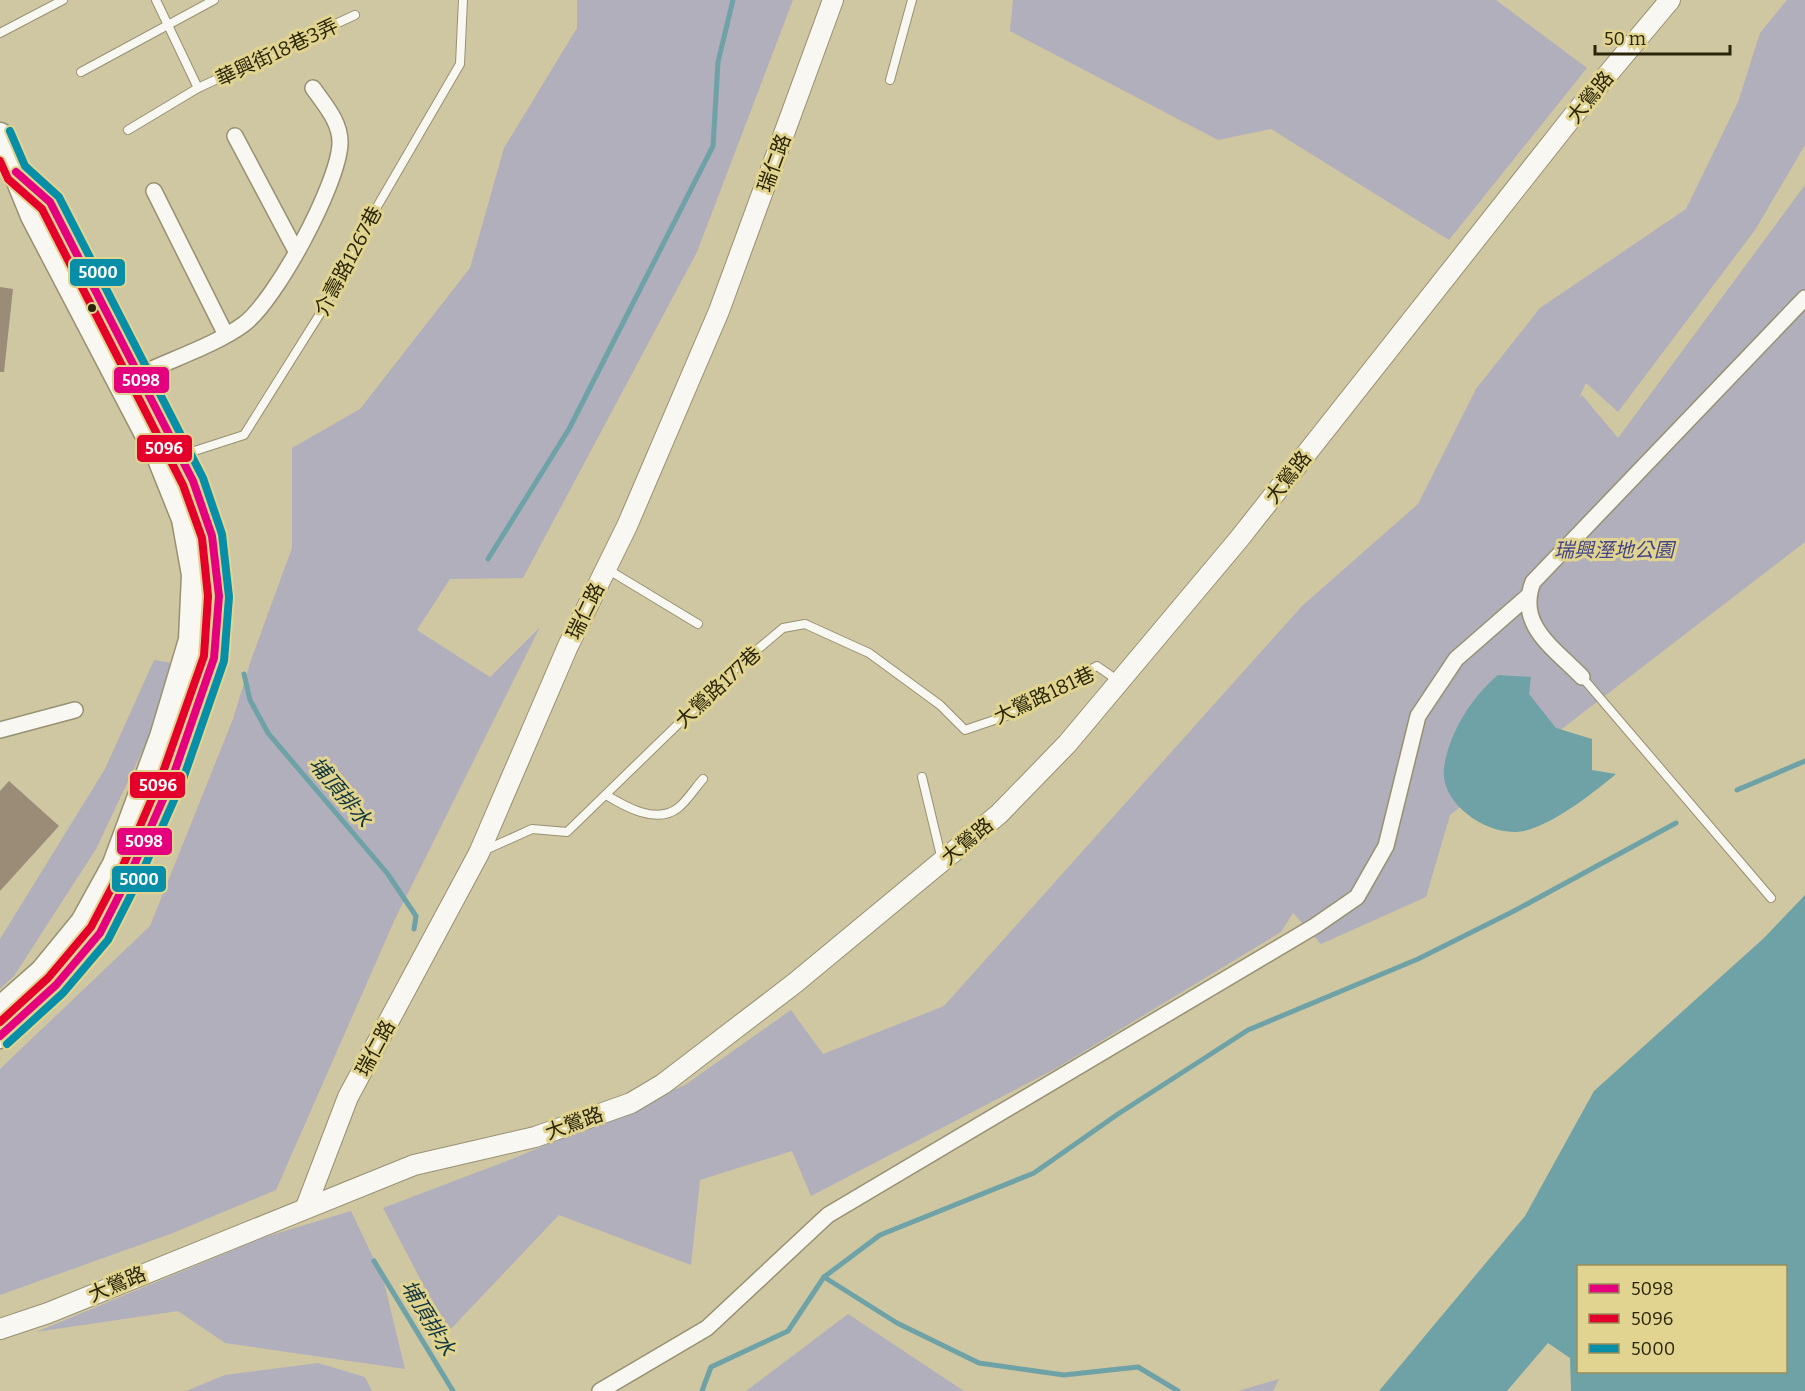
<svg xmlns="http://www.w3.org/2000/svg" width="1805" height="1391" font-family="Bitter,'Noto Sans TC',serif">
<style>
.green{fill:#b0afbb}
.water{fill:#6ea2a6;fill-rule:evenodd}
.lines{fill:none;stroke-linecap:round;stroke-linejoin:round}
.stream{stroke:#6ea2a6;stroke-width:5}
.building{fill:#9b8c78}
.service-casing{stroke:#979173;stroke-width:10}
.minor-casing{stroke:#979173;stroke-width:18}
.tertiary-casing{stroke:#979173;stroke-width:22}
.primary-casing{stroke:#979173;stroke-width:27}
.service{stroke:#f8f7f1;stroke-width:8}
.minor{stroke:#f8f7f1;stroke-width:15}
.tertiary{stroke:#f8f7f1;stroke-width:20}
.primary{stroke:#f8f7f1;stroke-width:24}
.bus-1-casing{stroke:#e1d490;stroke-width:12}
.bus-2-casing{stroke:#e1d490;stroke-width:12}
.bus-3-casing{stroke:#e1d490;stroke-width:12}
.bus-1{stroke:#e5007d;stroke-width:8}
.bus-2{stroke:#e4002b;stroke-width:8}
.bus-3{stroke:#088fa7;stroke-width:8}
.bus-dot{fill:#2a2509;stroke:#e1d490;stroke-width:2}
.labels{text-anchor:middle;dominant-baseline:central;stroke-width:6;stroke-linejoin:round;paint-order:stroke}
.street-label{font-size:20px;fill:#2a2509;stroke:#e1d490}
.park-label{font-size:20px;font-style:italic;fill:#43458a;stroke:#e1d490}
.water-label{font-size:21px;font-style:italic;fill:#10353f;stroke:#e1d490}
.line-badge{stroke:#e1d490;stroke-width:2}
.badge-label{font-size:16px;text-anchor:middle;font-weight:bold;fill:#fff}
</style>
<rect width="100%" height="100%" fill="#cfc7a2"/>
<g class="green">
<polygon points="577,0 793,0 697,252 523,578 450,579 417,630 490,677 540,627 395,919 276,1190 173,1233 0,1295 0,1069 150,926 233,719 251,660 292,548 292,448 360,409 470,268 504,148 577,28"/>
<polygon points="1013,0 1496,0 1587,68 1449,240 1271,129 1218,140 1010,31"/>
<polygon points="1787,0 1805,0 1805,145 1755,230 1618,412 1586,383 1579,398 1582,395 1618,438 1805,185 1805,542 1450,815 1426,897 1321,944 1293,913 1281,932 1055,1069 811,1196 792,1151 700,1180 691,1265 559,1215 448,1332 383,1208 517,1157 685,1085 791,1010 823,1054 944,1006 1302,606 1418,504 1476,389 1540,308 1686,209 1738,102 1760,33"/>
<polygon points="154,660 172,663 148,739 96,849 14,976 0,989 0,939 105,769"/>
<polygon points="351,1211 383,1278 405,1369 225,1343 178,1311 36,1332 265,1237"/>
<polygon points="848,1314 964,1391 746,1391"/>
<polygon points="318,1363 365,1377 372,1391 186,1391 225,1375"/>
<polygon points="1279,1379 1273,1391 1238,1391"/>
</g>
<g class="water">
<path d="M1498,675L1531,677L1529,694L1556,728L1592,739V770L1616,774C1593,793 1558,821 1528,830C1494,841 1439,806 1444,768C1449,733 1471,698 1498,675Z"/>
<path d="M1805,895V1391H1571L1570,1358L1548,1343L1507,1391H1379L1525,1216L1594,1091L1764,938ZM1786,1266V1372H1578V1266Z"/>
</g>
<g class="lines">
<g class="stream">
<polyline points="488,559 569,429 713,146 718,62 733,0"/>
<polyline points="244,674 250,700 268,733 387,873 416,916 414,929"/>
<polyline points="1737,790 1805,761"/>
<polyline points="374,1261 453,1391"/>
<polyline points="824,1277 897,1323 979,1363 1064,1375 1138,1367 1178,1391"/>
<polyline points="702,1391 711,1367 788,1331 824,1277 880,1235 1034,1173 1118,1114 1248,1030 1418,959 1514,911 1676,823"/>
</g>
</g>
<g class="building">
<polygon points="0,287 13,289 4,372 0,372"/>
<polygon points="9,781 59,826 0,891 0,791"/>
</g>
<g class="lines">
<g class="service-casing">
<g id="service">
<polyline points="156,0 198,88"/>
<polyline points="0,33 63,0"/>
<polyline points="81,72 214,0"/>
<polyline points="890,80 912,0"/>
<polyline points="128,130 198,88 355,15"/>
<polyline points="182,455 244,435 323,309 378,205 460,64 463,0"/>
<polyline points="607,569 698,624"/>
<polyline points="1582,677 1771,898"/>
<polyline points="922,777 942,860"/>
<path d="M606,795C624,806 656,825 678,808C687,801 695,788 703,779"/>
<polyline points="483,851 532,829 567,832 739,665 783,628 805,624 869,653 940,705 965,730 1006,716 1097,666 1120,682"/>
</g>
</g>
<g class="minor-casing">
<g id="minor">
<polyline points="235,136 296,251"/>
<polyline points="154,191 226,335"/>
<path d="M137,376C169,360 216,345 244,324C276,300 338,185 340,144C341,122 324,104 313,88"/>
<path d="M1582,677C1554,648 1516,625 1533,582L1805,298"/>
<polyline points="0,730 75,710"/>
<polyline points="600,1391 707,1328 828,1215 1315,926 1357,897 1386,846 1418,716 1456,659 1527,597"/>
</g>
</g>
<g class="tertiary-casing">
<g id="tertiary">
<polyline points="306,1207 348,1097 479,853 568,646 627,526 719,311 833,0"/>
<polyline points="0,1329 48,1313 414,1165 535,1137 631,1103 663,1084 795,983 999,814 1067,744 1239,539 1577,111 1670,0"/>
</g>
</g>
<g class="primary-casing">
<g id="primary">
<polyline points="0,135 33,216 160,459 184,519 194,575 191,640 162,737 115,864 83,922 42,972 0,1009"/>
<polyline points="0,1036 56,985 100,933 131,872 172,779 214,658 219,596 212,536 193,481 50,202 16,172"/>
</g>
</g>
<use href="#service" class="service"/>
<use href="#minor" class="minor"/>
<use href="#tertiary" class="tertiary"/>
<use href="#primary" class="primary"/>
<g class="bus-1-casing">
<polyline id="bus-1" points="0,1036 56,985 100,933 131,872 172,779 214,658 219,596 212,536 193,481 50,202 16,172"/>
</g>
<g class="bus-2-casing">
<polyline id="bus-2" points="0,161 8,179 42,209 183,485 202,538 208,596 204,656 162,775 122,868 91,927 48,978 0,1022"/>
</g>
<g class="bus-3-casing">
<polyline id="bus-3" points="7,1044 63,993 108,940 140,877 182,782 224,661 229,597 222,534 203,478 59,197 25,166 10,131"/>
</g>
<use href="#bus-1" class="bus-1"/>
<use href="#bus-2" class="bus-2"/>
<use href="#bus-3" class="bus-3"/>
</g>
<circle class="bus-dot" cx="92" cy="308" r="5"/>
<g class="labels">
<g class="street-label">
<text transform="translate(277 52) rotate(-25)">華興街18巷3弄</text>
<text transform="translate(1590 97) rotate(-51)">大鶯路</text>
<text transform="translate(774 163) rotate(-70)">瑞仁路</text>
<text transform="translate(348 261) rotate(-62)">介壽路1267巷</text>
<text transform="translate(1288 477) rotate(-52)">大鶯路</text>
<text transform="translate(585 611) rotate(-64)">瑞仁路</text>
<text transform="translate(718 687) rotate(-43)">大鶯路177巷</text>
<text transform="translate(1044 695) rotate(-25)">大鶯路181巷</text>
<text transform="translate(967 841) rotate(-40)">大鶯路</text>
<text transform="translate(375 1048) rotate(-62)">瑞仁路</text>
<text transform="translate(574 1123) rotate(-20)">大鶯路</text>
<text transform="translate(117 1284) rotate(-23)">大鶯路</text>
</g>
<g class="park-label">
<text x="1614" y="550">瑞興溼地公園</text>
</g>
<g class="water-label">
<text transform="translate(340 792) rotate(50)">埔頂排水</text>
<text transform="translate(428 1318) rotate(59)">埔頂排水</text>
</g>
</g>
<g class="line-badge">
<rect x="69" y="258" width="57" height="29" rx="6" fill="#088fa7"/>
<rect x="113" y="366" width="57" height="28" rx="6" fill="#e5007d"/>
<rect x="136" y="434" width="57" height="29" rx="6" fill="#e4002b"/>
<rect x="129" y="771" width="57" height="28" rx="6" fill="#e4002b"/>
<rect x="116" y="827" width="57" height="29" rx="6" fill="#e5007d"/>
<rect x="111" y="865" width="56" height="28" rx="6" fill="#088fa7"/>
</g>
<g class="badge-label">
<text x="98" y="278">5000</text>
<text x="141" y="386">5098</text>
<text x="164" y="454">5096</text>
<text x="158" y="791">5096</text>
<text x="144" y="847">5098</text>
<text x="139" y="885">5000</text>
</g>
<rect x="1577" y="1265" width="210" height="108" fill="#e1d490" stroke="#988e5a" stroke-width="1.5"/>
<rect x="1589" y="1284" width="30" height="9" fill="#e5007d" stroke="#988e5a" stroke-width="1.5"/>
<text x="1631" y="1295" font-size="18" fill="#2a2509">5098</text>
<rect x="1589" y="1314" width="30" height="9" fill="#e4002b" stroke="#988e5a" stroke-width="1.5"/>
<text x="1631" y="1325" font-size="18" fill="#2a2509">5096</text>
<rect x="1589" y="1344" width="30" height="9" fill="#088fa7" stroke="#988e5a" stroke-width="1.5"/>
<text x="1631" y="1355" font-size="18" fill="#2a2509">5000</text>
<path d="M1595 45v9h135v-9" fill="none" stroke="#2a2509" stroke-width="3"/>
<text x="1604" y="45" font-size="18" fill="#2a2509" stroke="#e1d490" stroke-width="4.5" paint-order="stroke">50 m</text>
</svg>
